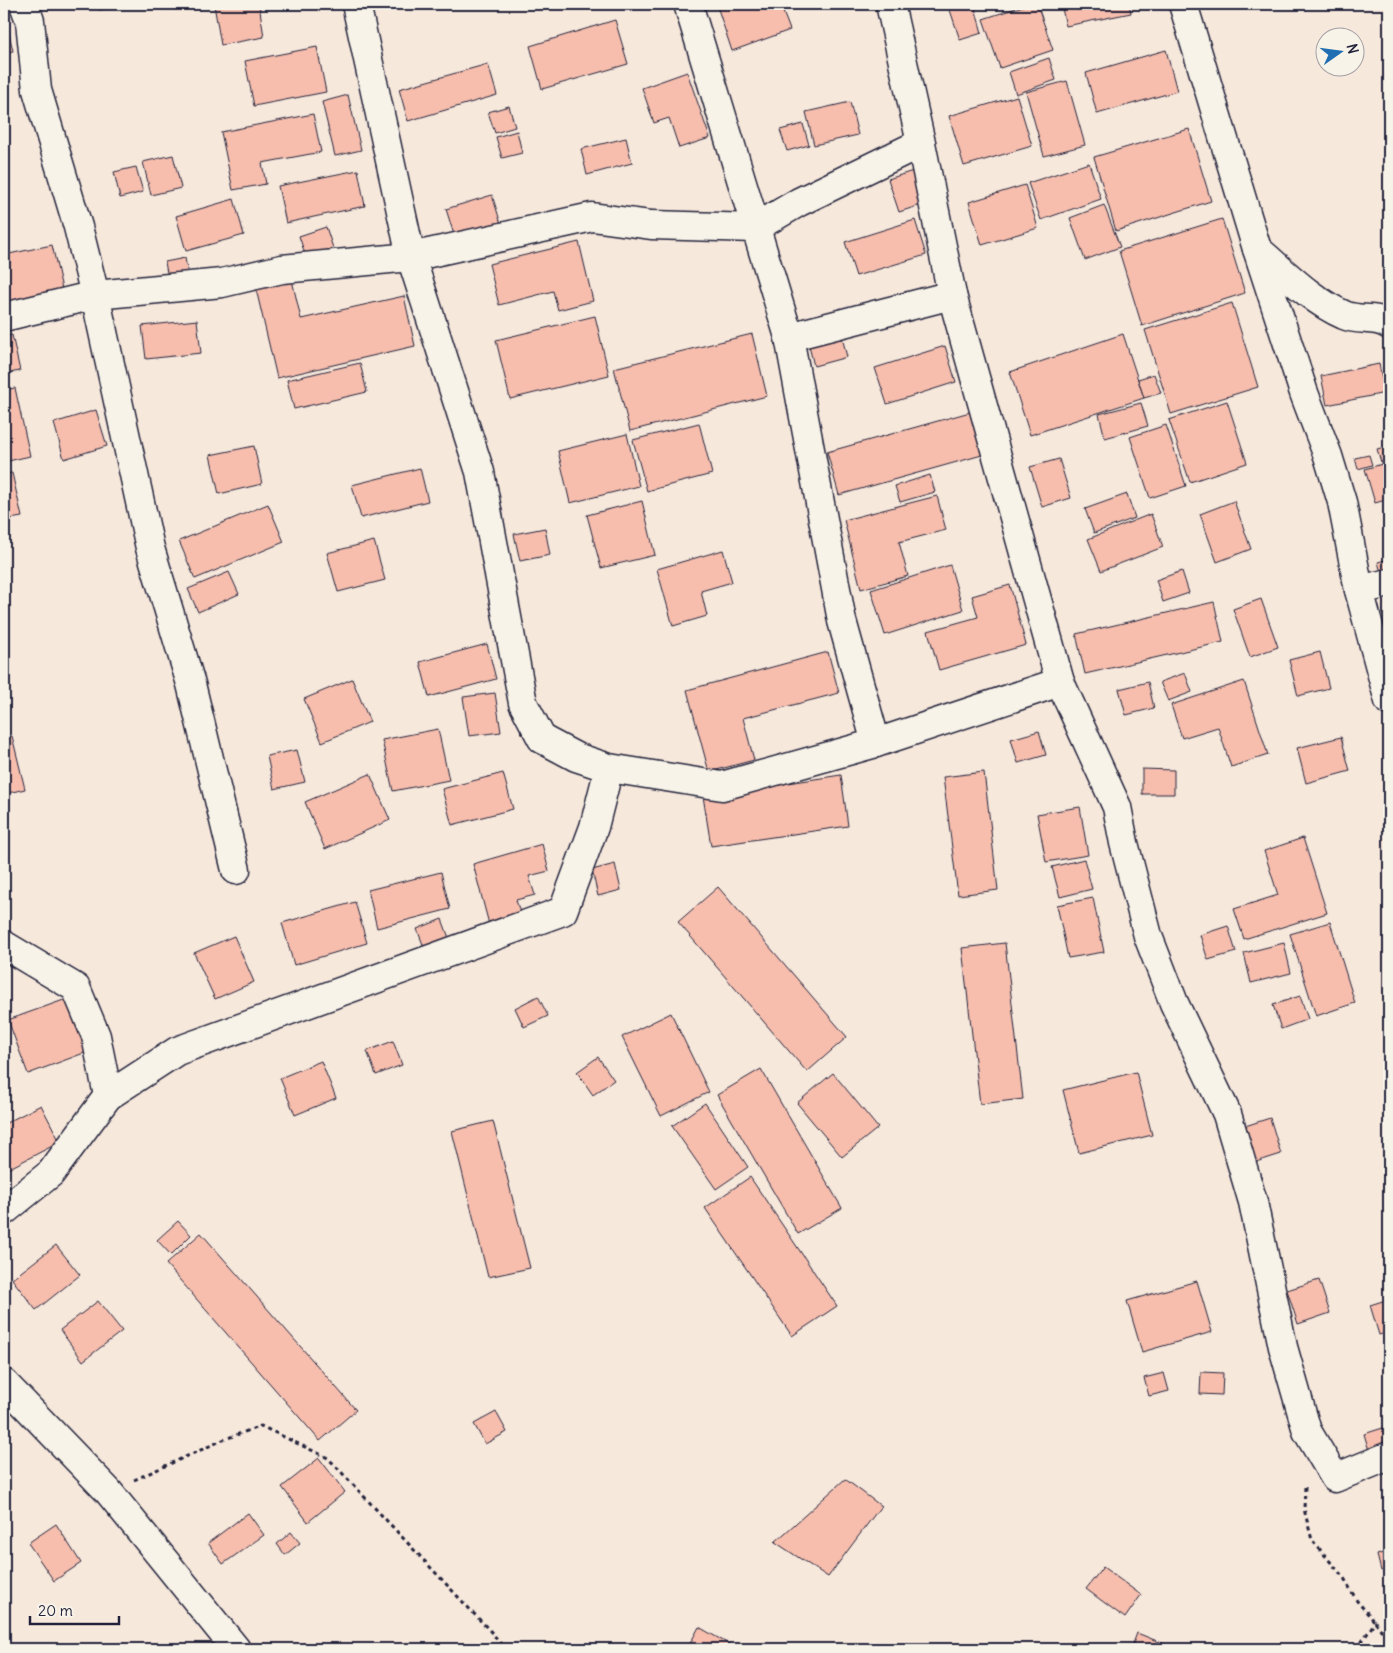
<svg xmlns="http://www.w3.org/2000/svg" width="1393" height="1653" font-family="Delius,sans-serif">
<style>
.building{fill:#f7bead;stroke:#22223b}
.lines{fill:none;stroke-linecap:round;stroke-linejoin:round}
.minor-casing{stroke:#22223b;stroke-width:31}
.path{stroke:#22223b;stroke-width:3;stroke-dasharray:4 4;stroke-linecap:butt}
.minor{stroke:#f7f3e8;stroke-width:28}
</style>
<rect width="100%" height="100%" fill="#f7e8dc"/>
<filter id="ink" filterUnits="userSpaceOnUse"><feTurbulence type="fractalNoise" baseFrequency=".02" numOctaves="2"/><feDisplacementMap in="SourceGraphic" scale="10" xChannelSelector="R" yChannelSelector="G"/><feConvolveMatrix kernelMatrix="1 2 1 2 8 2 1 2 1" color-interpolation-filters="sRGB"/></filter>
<g filter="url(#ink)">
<g class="building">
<polygon points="98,4 134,4 99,10"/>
<polygon points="223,4 259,4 264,37 221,45 214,5"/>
<polygon points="723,4 780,4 790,30 732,51 717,6"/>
<polygon points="948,4 974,4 982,33 960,40"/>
<polygon points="1029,4 1037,4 1053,50 1000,68 983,19"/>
<polygon points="1061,4 1129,4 1131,13 1066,26"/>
<polygon points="4,12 13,51 4,53"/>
<polygon points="615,20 628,64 542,89 530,46"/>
<polygon points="317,47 326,92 254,106 245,61"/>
<polygon points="1166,50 1177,91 1097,114 1086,73"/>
<polygon points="1049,58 1056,80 1016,94 1009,72"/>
<polygon points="488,64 497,95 408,121 399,89"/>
<polygon points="687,72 710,138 679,148 669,118 654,123 642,88"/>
<polygon points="1067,81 1085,145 1044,156 1026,92"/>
<polygon points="348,95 361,150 335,156 322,102"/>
<polygon points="1017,96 1032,146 964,166 949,116"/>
<polygon points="850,102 858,135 814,145 806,112"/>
<polygon points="509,106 515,127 495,133 488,112"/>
<polygon points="313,114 321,152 262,163 266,184 233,190 221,132"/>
<polygon points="803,124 809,145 787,151 780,130"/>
<polygon points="1189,129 1211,201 1116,231 1094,157"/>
<polygon points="517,131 522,153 502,158 496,137"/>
<polygon points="626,138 632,163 587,175 581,149"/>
<polygon points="173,155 181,188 151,195 143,162"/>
<polygon points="1089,163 1101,199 1041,220 1028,183"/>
<polygon points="136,167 143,192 120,198 114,172"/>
<polygon points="358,170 365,206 286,223 278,186"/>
<polygon points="913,171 924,204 899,212 888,179"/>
<polygon points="1025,185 1038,228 982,245 969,202"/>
<polygon points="492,195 502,227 456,241 446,209"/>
<polygon points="234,199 244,235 186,251 176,216"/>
<polygon points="1104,205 1120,247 1085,260 1070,218"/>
<polygon points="1222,219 1245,293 1142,326 1119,251"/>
<polygon points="915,220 926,255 856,276 845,242"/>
<polygon points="326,227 333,248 306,257 299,236"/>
<polygon points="579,242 593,301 558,310 553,291 499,305 489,264"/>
<polygon points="52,245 63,293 4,306 4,255"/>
<polygon points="185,258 189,281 169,284 165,262"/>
<polygon points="292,280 301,319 404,296 415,346 277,378 256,289"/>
<polygon points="1232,303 1258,387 1171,414 1145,330"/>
<polygon points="595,316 609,375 510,399 496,340"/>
<polygon points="197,320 201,353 146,359 142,326"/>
<polygon points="840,329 847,357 814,366 807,338"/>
<polygon points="752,334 767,396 630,431 614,368"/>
<polygon points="1123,334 1144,398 1030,435 1010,372"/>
<polygon points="12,335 20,371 4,374 4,337"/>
<polygon points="945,346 956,382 887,404 875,368"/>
<polygon points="360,363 367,392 294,409 287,380"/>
<polygon points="1379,364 1385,393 1327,405 1321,376"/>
<polygon points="1154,374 1161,393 1144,398 1138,379"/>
<polygon points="15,388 30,456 4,462 4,390"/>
<polygon points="1227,401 1247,463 1190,482 1169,420"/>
<polygon points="1141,403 1148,426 1105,438 1099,414"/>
<polygon points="96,410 107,446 64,459 54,423"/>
<polygon points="970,412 982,455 839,495 827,452"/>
<polygon points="699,423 712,474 647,491 633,440"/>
<polygon points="1166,425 1186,486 1150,498 1130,437"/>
<polygon points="627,434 639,486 570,503 558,451"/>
<polygon points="254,446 262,484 219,494 210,455"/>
<polygon points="1389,446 1389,460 1381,462 1377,449"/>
<polygon points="1369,455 1372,465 1358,469 1355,458"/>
<polygon points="1059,459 1071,498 1042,507 1030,467"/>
<polygon points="1389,462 1389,499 1375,503 1365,469"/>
<polygon points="420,468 428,501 361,518 352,485"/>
<polygon points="12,473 22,517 4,520 4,474"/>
<polygon points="930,475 935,492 900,502 895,486"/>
<polygon points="1127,494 1135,518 1094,533 1085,509"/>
<polygon points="937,496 946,530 899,542 908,576 861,589 844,520"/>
<polygon points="642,501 655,555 601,568 587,515"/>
<polygon points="1234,501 1251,549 1217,562 1200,514"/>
<polygon points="268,504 284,542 195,579 179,541"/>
<polygon points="1151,514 1163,547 1101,571 1088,539"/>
<polygon points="545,528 550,555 520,561 514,534"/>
<polygon points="374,541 385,580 338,592 327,553"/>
<polygon points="723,550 732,582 701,591 707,616 673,626 657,569"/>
<polygon points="1389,559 1389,575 1382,576 1378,562"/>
<polygon points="950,565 963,610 885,635 871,590"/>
<polygon points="1182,571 1189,593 1163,602 1156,580"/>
<polygon points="229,572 239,594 198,612 188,589"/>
<polygon points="1010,585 1026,645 939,670 928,631 978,617 972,596"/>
<polygon points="1261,599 1278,647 1250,657 1233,609"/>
<polygon points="1214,602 1223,642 1085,674 1076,634"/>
<polygon points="487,644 496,679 429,697 420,662"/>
<polygon points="828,652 839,693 743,718 754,760 709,772 687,690"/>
<polygon points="1320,652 1329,688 1298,696 1289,660"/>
<polygon points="1185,673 1192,692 1168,701 1160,682"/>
<polygon points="352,679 370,722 322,742 304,699"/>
<polygon points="1244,681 1268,755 1231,767 1218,727 1182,738 1171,705"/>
<polygon points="1148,682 1154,708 1126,715 1119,689"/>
<polygon points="495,693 501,732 469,736 463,697"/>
<polygon points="438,729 449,780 393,791 382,740"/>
<polygon points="1039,731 1046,755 1018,763 1011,739"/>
<polygon points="12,736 25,789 4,794 4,738"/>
<polygon points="1341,737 1350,771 1306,783 1297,748"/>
<polygon points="297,750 305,782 274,789 267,756"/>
<polygon points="1142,769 1174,770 1174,794 1142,794"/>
<polygon points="984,772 998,890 958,895 943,777"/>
<polygon points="503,773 513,809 452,825 442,789"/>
<polygon points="370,774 390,820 325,849 305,802"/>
<polygon points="841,775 848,826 711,846 703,796"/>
<polygon points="1080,807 1088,855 1046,862 1037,814"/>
<polygon points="1303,838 1327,913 1244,939 1234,909 1278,895 1264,851"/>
<polygon points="542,844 549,871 529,876 535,895 516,900 522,919 490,928 473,864"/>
<polygon points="1084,859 1092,889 1060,897 1052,867"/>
<polygon points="615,864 621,890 598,896 592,870"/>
<polygon points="441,872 450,909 377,928 368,890"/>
<polygon points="718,887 847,1037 807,1072 678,922"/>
<polygon points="1093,898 1104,952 1068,958 1057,905"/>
<polygon points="355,902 367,943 294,965 282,923"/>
<polygon points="442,919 452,946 427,955 417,929"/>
<polygon points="1330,922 1355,1003 1316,1016 1290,934"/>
<polygon points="1228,926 1236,952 1208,960 1200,935"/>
<polygon points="234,936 254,982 215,999 194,953"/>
<polygon points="1005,943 1023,1099 980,1104 962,948"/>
<polygon points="1284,943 1291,973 1251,983 1244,953"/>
<polygon points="538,996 548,1016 524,1027 515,1008"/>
<polygon points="1300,996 1308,1019 1281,1029 1273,1005"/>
<polygon points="72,997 92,1050 28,1074 8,1020"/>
<polygon points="671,1013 709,1092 661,1116 622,1037"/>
<polygon points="393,1041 402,1065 376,1075 367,1051"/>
<polygon points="598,1057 614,1080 593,1095 577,1072"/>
<polygon points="321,1061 336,1098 295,1115 280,1078"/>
<polygon points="761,1069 842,1208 798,1234 717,1095"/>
<polygon points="1136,1072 1152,1135 1079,1153 1063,1090"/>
<polygon points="833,1073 878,1128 842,1157 797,1103"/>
<polygon points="705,1103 748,1167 716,1189 672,1126"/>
<polygon points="41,1105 60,1142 4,1171 4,1124"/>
<polygon points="1270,1118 1281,1154 1250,1164 1239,1128"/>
<polygon points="493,1121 530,1268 488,1277 452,1131"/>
<polygon points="750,1177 837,1306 792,1336 705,1208"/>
<polygon points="178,1221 191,1235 171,1255 157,1240"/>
<polygon points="201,1233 356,1410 320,1441 166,1264"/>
<polygon points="56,1245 80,1275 36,1310 12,1279"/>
<polygon points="1319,1280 1330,1313 1298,1324 1287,1290"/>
<polygon points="1197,1281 1212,1332 1142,1352 1127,1301"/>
<polygon points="1389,1299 1389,1332 1379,1335 1370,1305"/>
<polygon points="98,1301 122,1331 83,1361 60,1330"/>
<polygon points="1201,1372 1223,1373 1222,1395 1200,1394"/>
<polygon points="1164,1373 1169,1391 1149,1396 1144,1378"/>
<polygon points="496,1412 507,1432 485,1444 474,1424"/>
<polygon points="1389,1426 1389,1449 1370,1454 1364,1434"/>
<polygon points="319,1458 345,1492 308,1522 282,1487"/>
<polygon points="845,1479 881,1506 828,1577 775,1542"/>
<polygon points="248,1513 264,1535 223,1564 208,1543"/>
<polygon points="56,1524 81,1563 54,1581 28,1543"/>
<polygon points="291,1532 300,1543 285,1555 277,1544"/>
<polygon points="1389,1551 1389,1568 1381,1571 1377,1555"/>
<polygon points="1103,1567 1141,1595 1125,1618 1086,1589"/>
<polygon points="699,1627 732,1646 730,1649 687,1649"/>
<polygon points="1137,1633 1177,1649 1131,1649"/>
</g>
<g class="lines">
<g class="minor-casing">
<g id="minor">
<polyline points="24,4 30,21 37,90 78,227 95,295 150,548 191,684 236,870"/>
<polyline points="356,4 411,257 480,472 523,703 542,739 576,757 609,768 722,786 876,743 1060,682"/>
<polyline points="688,4 789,337 842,621 876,743"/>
<polyline points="890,4 921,143 952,295 1060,682 1117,807 1124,843 1148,936 1174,1003 1227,1114 1253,1202 1283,1347 1307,1431 1335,1478 1389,1456"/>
<polyline points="1183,4 1257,249 1304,393 1328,456 1342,502 1359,590 1389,701"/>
<path d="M1257,249C1284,272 1312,301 1344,315C1359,322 1376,315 1389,325"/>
<polyline points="4,317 95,295 222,283 282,269 411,257 592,217 651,225 755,228 799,202 921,143"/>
<polyline points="789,337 952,295"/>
<polyline points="1359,590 1389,583"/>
<polyline points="4,945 76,988 96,1036 108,1096"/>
<polyline points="4,1211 51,1173 108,1096 177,1051 563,911 594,827 609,768"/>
<polyline points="4,1383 108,1491 236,1649"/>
</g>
</g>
<g class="path">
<polyline points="134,1480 225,1439 261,1426 328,1458 492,1633 505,1649"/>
<polyline points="1305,1487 1304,1509 1312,1540 1344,1578 1357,1601 1375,1622"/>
<polyline points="1357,1649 1375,1622 1389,1640"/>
</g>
<use href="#minor" class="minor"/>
</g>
</g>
<rect width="1393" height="1653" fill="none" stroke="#f7f3e8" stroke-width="20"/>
<rect x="10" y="10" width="1373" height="1633" fill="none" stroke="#22223b" stroke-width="2" filter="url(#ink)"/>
<g transform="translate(1340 52) rotate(76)"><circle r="24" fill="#f7f3e8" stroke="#a29fa3"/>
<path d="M0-4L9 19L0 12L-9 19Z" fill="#1f6fb2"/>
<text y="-8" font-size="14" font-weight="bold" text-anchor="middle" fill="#22223b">N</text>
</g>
<path d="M30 1616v8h89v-8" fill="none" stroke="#22223b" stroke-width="2.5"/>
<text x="38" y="1616" font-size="15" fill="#22223b" stroke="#f7f3e8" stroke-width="4" paint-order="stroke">20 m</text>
</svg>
